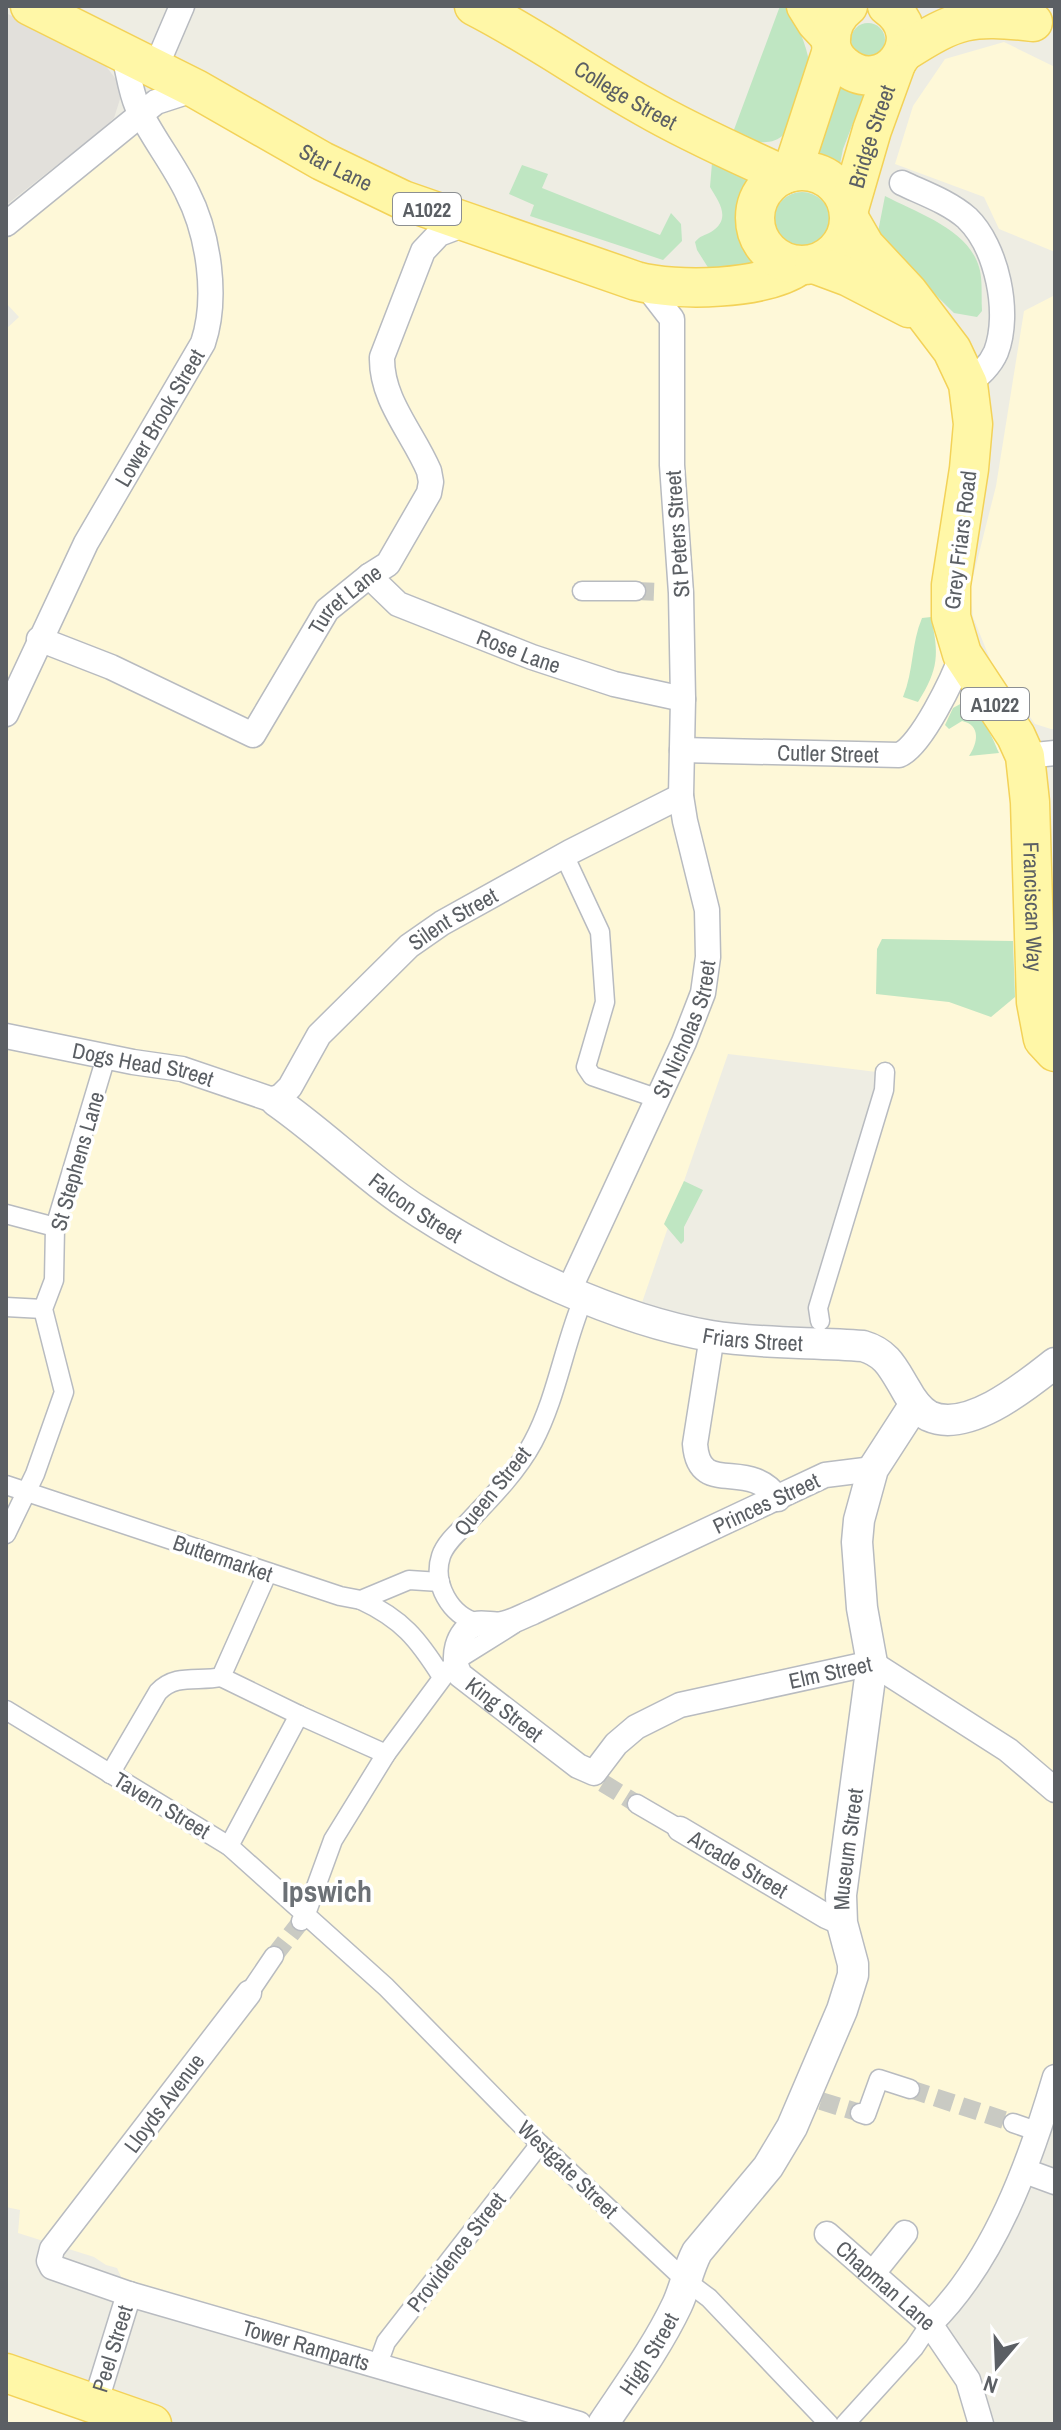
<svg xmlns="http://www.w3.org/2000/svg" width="1061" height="2430" font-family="'Archivo Narrow',sans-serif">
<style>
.commercial{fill:#fef8d8;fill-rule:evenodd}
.industrial{fill:#e2e0db}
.green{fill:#bfe6c2}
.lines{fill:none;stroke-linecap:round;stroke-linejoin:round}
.pedestrian-tunnel{stroke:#c9cac3;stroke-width:18;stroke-dasharray:18 9;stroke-linecap:butt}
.pedestrian-casing{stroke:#b8bbc0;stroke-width:21}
.minor-casing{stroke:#b8bbc0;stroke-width:27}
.tertiary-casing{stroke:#b8bbc0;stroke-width:33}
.primary-casing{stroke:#f3d258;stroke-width:41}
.pedestrian{stroke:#fff;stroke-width:18}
.minor{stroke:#fff;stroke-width:24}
.tertiary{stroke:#fff;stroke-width:30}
.primary{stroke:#fff7a7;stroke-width:38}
.labels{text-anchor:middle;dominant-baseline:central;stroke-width:7;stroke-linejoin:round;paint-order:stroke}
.shield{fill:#fff;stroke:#8c8f92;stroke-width:2}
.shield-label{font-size:20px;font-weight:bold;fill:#5b5f64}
.street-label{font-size:22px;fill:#5b5f64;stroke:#fff}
.district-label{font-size:30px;font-weight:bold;fill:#6c7176;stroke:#fff}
</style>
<rect width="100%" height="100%" fill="#eeede3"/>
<g class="commercial">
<polygon points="1004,42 1055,67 1055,252 999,229 984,197 895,164 913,106 945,59"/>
<path d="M171,97L322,161L652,280L799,266L925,317L973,424L951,585L1007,720L1055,1011V2077L1025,2171L930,2324L981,2424H579L129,2294L117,2268L106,2265L94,2257L18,2233L20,2210L6,2207V329L19,317L6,303V229ZM728,1054L885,1073L818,1308L820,1343L637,1317Z"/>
<polygon points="1055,295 1055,729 1051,729 1035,724 992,664 973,617 970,589 996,486 1024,311"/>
<polygon points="6,2383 111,2424 6,2424"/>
</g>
<polygon class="industrial" points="6,13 102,61 118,82 120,99 114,118 99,132 6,205"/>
<g class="green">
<path d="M780,6H786L792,11C799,31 812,56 810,78C809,87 803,98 800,107C786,146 768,148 732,135Z"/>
<circle cx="868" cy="40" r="17"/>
<polygon points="832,84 864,95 843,149 839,169 815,156"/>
<path d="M717,161L755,181C735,215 737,240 764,269H709L697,250L695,242C701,235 704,236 711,232C732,219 719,202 710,187L712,163Z"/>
<polygon points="522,165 548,174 542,188 660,235 671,213 681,224 682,241 663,260 530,216 534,205 509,194"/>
<circle cx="802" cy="220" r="28"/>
<path d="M885,196C917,213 968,229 979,267C983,280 981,297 982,311L977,317L954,313L877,237Z"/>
<path d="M931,617C939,654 939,669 918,702L903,697C914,670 911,644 922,618Z"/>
<path d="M962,703C980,709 992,736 999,753L969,756C978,743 981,725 962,721L949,729L945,725L953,708Z"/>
<polygon points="882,939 1013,941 1015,997 991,1017 949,1002 876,994 877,949"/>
<polygon points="684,1181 703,1190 684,1227 684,1241 681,1244 664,1224"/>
</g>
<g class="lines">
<g class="pedestrian-tunnel">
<polyline points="636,591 662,592"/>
<polyline points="603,1783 637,1804"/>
<polyline points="274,1956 299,1924"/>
<polyline points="910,2089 1013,2123"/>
<polyline points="821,2101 860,2113"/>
</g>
<g class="pedestrian-casing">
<g id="pedestrian">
<polyline points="582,591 636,591"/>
<polyline points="565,857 600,932 605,1002 586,1067 592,1076 659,1099"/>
<polyline points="6,1214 55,1227"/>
<polyline points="6,1307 43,1309"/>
<polyline points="820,1321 818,1308 884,1090 885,1072"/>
<polyline points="6,1485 340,1596 361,1600 409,1580 440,1582"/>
<polyline points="6,1534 35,1474 64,1392 43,1309 54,1280 55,1227 106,1057"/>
<path d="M361,1600C402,1619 418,1639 442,1677"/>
<path d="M478,1623C450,1616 432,1583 441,1556C446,1541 462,1529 472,1518C494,1495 518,1470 533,1442C557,1397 564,1344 584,1297"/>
<polyline points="6,1710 229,1846 386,1987 540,2144 685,2280 709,2298 829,2424"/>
<polyline points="299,1715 386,1754"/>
<path d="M110,1774L158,1692C176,1673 198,1682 221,1677"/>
<polyline points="637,1804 680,1829"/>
<polyline points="229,1846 299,1715 221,1677 267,1574"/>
<polyline points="301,1921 306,1914 333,1840 386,1754 455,1661 514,1624"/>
<polyline points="249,1993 274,1956"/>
<polyline points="860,2113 866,2115 879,2079 910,2089"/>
<polyline points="1013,2123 1039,2132"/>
<polyline points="378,2364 386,2342 540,2144"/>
<polyline points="845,2424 914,2348 930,2324"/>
</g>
</g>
<g class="minor-casing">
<g id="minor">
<polyline points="155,69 182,6"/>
<path d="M902,183C923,193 949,202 967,218C997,247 1011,313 996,352C990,366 979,375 968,384"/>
<polyline points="6,224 156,102 196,89"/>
<path id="s1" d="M369,576L398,604L532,657L614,684L683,699"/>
<path id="s2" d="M39,639L111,667L253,735L327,610L369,576L388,564L429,493L431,482L429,471C413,433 381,400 382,357L423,251L439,234L468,223"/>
<path id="s3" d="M6,714L86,543L203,343C218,298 209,235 187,192C173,163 151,136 137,106C130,90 128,69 123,52"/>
<path id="s4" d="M682,750L899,755C921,747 954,677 962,654"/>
<polyline points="1025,756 1055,753"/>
<path id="s5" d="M6,1036L133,1062L182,1069L276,1101L290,1087L319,1035L409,946L442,923L570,852L681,796"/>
<path id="s6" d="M569,1290L684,1042L703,993L708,957L707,910L685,821L681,796L683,699L681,593L672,465V319L645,284"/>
<path d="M712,1336L695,1444C699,1499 749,1456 778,1499"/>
<path id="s7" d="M873,1469L825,1475L533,1612C523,1616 513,1622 502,1624C494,1626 484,1622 476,1624C457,1630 451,1660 460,1675L578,1766L594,1773L616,1744L636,1727L680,1705L872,1663L1008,1750L1055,1790"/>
<path id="s8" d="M680,1829L826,1916L842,1923"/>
<path id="s9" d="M249,1993L52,2249L49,2261L52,2267L129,2294L579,2424"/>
<polyline points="1025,2171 1055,2182"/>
<path id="s10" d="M827,2234L930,2324L968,2380L981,2424"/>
<polyline points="873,2273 905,2233"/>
<path d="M930,2324C995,2260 1030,2162 1055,2077"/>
<path id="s11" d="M95,2404L129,2294"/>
</g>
</g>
<g class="tertiary-casing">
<g id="tertiary">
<path id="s12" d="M276,1101C326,1136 369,1180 421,1213C502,1265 616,1320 711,1336C761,1344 812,1342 863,1346C887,1353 893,1368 905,1388C911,1399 918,1410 929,1416C968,1434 1027,1385 1055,1363"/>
<path id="s13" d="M603,2424C629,2385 657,2347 677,2305C685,2288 688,2269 697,2252L768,2167L792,2127L842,2010L853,1975V1964L842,1923L841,1895L872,1663L862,1608L857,1542L859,1520L873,1469L915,1404"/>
</g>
</g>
<g class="primary-casing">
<g id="primary">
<path id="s14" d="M30,6L196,89L322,161L403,200L636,281C676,292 765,290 799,266"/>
<path id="s15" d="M474,6C533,36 587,75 645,107C690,133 736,153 783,175"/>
<polyline points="806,6 816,22 831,38"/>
<path d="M848,6C836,15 830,29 831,44C832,53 837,60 843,65C883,100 934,39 887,6"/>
<path d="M904,52C957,18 970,15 1033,22"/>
<circle cx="802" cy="218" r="47"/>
<polyline points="792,172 832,50"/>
<path id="s16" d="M849,209L872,130L896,64"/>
<path id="s17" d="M850,220L865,246L908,292L952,350L968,384L973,424L969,469L951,585V617L962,654L1016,736L1025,756L1030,802L1036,1002L1043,1039L1055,1052"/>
<polyline points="814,264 849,277 909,308"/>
<polyline points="6,2373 152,2424"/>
</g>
</g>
<use href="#pedestrian" class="pedestrian"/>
<use href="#minor" class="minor"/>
<use href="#tertiary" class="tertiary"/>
<use href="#primary" class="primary"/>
</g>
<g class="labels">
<g class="shield">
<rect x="393" y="193" width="68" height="32" rx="6"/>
<rect x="961" y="688" width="68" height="32" rx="6"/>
</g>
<g class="shield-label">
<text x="427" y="209">A1022</text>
<text x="995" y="704">A1022</text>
</g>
<g class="street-label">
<text stroke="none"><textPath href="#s15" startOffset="176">College Street</textPath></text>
<text stroke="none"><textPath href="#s16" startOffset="76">Bridge Street</textPath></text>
<text stroke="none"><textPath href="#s14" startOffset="346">Star Lane</textPath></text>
<text stroke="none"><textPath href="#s3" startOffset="334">Lower Brook Street</textPath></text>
<text transform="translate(677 534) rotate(-94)">St Peters Street</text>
<text transform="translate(960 540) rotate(-83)">Grey Friars Road</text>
<text stroke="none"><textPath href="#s2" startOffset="400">Turret Lane</textPath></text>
<text stroke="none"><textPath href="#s1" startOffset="170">Rose Lane</textPath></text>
<text stroke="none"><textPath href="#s4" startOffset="146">Cutler Street</textPath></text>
<text stroke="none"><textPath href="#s17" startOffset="748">Franciscan Way</textPath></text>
<text stroke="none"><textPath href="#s5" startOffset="536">Silent Street</textPath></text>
<text stroke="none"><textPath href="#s6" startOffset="286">St Nicholas Street</textPath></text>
<text stroke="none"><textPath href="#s5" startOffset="140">Dogs Head Street</textPath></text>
<text transform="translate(77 1161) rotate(-74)">St Stephens Lane</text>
<text stroke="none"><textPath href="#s12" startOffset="176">Falcon Street</textPath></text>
<text stroke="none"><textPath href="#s12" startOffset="542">Friars Street</textPath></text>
<text transform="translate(492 1491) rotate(-51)">Queen Street</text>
<text transform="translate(766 1503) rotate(-25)">Princes Street</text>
<text transform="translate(223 1558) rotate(19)">Buttermarket</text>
<text stroke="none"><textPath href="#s7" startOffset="922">Elm Street</textPath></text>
<text stroke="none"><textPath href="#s7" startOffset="546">King Street</textPath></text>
<text transform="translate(162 1805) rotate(31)">Tavern Street</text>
<text stroke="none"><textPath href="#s13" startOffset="646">Museum Street</textPath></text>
<text stroke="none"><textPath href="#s8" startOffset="68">Arcade Street</textPath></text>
<text transform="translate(164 2103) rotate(-53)">Lloyds Avenue</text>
<text transform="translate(568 2169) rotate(44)">Westgate Street</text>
<text transform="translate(456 2252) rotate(-52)">Providence Street</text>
<text stroke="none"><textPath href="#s10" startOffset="78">Chapman Lane</textPath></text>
<text stroke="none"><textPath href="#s9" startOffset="608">Tower Ramparts</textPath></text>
<text stroke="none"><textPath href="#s11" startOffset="58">Peel Street</textPath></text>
<text stroke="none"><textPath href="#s13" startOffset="84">High Street</textPath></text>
</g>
<g class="district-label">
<text x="327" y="1891">Ipswich</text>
</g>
</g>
<rect width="1061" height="2430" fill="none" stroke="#5b5f64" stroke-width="16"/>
<g transform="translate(997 2366) rotate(199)" stroke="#ffffff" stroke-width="6" paint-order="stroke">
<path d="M0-6L14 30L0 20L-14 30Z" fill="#5b5f64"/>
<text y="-12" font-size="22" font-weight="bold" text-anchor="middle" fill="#5b5f64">N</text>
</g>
</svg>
